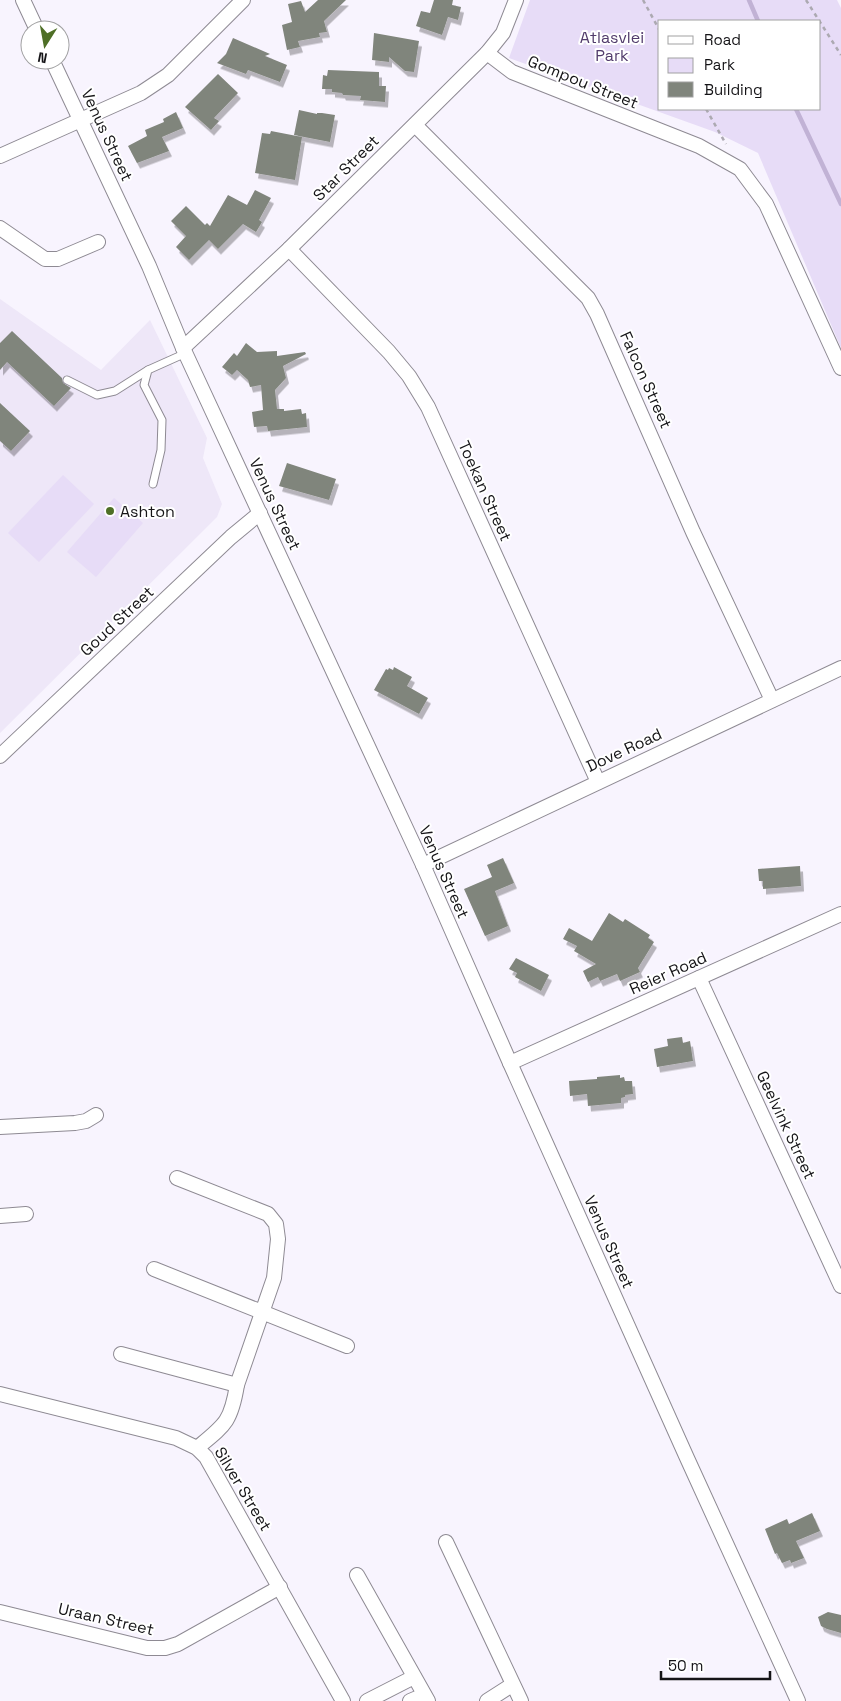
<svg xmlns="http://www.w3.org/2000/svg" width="841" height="1701" font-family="'Space Grotesk',sans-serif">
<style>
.built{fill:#eee7f8}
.green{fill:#e7dcf7;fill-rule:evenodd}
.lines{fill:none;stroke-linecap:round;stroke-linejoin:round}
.stream{stroke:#c1b2d5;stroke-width:4.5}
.building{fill:#80857c;filter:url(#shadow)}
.lane-casing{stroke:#8e8a93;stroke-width:9}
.street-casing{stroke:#8e8a93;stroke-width:16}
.path{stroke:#aca9b1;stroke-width:2.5;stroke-dasharray:4 4;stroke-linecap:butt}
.lane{stroke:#fff;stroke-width:7}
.street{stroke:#fff;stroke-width:14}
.poi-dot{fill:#4e6f26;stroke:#fff;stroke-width:2}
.labels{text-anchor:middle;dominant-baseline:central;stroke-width:4;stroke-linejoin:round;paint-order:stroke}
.park-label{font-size:16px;fill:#513b6b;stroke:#fff}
.street-label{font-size:16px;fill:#151417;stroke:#fff}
.poi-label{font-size:16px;fill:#151417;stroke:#fff;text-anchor:start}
</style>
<defs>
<filter id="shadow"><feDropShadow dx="3" dy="5.5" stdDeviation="0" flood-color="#0004"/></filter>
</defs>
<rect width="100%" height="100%" fill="#f8f4fe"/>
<polygon class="built" points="0,299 101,370 150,320 207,438 203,458 222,504 217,517 0,733"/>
<g class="green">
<path d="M530,0H837L841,8V348L758,153L715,132L509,58ZM660,21H820V109H660Z"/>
<polygon points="63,475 94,504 39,562 8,533"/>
<polygon points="114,498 143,523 96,577 67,552"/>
</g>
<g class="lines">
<g class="stream">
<polyline points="749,0 758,21"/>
<polyline points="796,109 841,204"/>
</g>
</g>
<g class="building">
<polygon points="318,0 346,0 324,21 327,32 319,33 320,37 298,41 300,47 287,50 282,25 292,22 288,4 301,1 305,12"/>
<polygon points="434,0 453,0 452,5 461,7 458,20 448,17 442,35 416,26 421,11 430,13"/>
<polygon points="374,33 419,41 414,72 405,71 389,57 389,62 372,60"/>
<polygon points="233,38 270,54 265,56 287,65 280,82 248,70 246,74 217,63 226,54"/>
<polygon points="328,70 379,72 379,86 386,86 385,102 360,100 361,96 343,95 342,93 332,92 332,89 322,89 323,75 327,76"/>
<polygon points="218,74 238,93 214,118 219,121 211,130 185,107"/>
<polygon points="299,110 317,114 317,113 322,113 335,115 330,142 294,135"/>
<polygon points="176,112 183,128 162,137 169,151 137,163 128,146 147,136 145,130 164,122 163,119"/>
<polygon points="271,131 302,137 295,180 255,173 262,133 270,134"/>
<polygon points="255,190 271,198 259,220 262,222 256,232 243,224 218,249 209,240 189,260 176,247 186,236 171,221 186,206 205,225 207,223 210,226 228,195 247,205"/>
<polygon points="12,331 62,378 63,383 71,388 54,406 7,362 0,370 0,343"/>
<polygon points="246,343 257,352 277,351 277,356 305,352 306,354 283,366 286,378 275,390 277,409 284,409 284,411 301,409 302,414 306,413 307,427 268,431 267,426 254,427 252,412 263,410 261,385 250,387 248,380 237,370 232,375 222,367 234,353 237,356"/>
<polygon points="0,403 30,431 11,451 0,441"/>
<polygon points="287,463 336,479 329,500 279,486"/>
<polygon points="394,667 412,677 407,686 428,698 419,714 374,690 386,669 388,670 389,668 393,670"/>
<polygon points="503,858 514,883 495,891 508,926 485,936 464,889 492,877 487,865"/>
<polygon points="800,866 801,886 763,889 763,881 759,881 758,869"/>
<polygon points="609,913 623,922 625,919 650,935 648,938 654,942 638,968 640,972 620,981 617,974 600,981 598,977 588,982 583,971 596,964 574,951 577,946 563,939 569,928 592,941"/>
<polygon points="516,958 549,975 541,991 515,977 517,973 509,969"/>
<polygon points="682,1037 683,1043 690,1041 693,1061 657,1067 654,1049 668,1046 667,1039"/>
<polygon points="620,1075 620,1078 624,1077 625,1081 632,1081 633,1094 625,1095 625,1097 621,1098 621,1103 588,1106 587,1094 570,1096 569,1081 597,1079 597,1077"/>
<polygon points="812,1513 820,1531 796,1541 804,1558 791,1563 790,1560 782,1563 777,1553 775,1554 765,1529 787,1519 789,1524"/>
<polygon points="828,1612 841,1615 841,1633 827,1629 821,1626 818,1617"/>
</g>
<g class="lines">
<g class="lane-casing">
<g id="lane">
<polyline points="67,380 97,395 115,391 148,370"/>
<polyline points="153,484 161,450 162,420 144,385 148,370 186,353"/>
</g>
</g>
<g class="street-casing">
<g id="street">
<polyline points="23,0 37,30"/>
<polyline points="487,53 512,72 699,146 740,169 766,204 841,368"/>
<polyline points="52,60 149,266 183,348 423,865 510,1063 687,1458 798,1701"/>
<polyline points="415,125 588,298 597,314 693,532 772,700"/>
<polyline points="0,156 141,93 168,75 243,0"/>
<polyline points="0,228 45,259 58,259 98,242"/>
<polyline points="289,249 389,352 409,376 428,407 598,782"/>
<polyline points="183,348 289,249 487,53 503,33 516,0"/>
<polyline points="0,756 231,537 260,513"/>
<polyline points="423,865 841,668"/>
<polyline points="699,978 841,1286"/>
<polyline points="510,1063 841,914"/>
<polyline points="0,1127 75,1123 86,1121 96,1115"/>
<path d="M177,1178L268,1214L276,1224L278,1239L274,1278L237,1385C231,1422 225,1425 197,1448"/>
<polyline points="0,1216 26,1214"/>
<polyline points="154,1269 347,1346"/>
<polyline points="121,1354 237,1385"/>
<polyline points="0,1394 176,1438 197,1448 206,1457 343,1701"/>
<polyline points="446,1542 521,1701"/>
<polyline points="357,1575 428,1701"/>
<polyline points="0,1612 147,1648 165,1648 178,1644 280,1587"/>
<polyline points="367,1701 414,1677"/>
<polyline points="410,1701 424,1695"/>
<polyline points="487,1701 512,1685"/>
</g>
</g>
<g class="path">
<polyline points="643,0 660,31"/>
<polyline points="806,0 841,55"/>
<polyline points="706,109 726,144"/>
</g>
<use href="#lane" class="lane"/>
<use href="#street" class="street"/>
</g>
<circle class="poi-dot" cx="110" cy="511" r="5"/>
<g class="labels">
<g class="park-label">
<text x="612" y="37">Atlasvlei<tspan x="612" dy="18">Park</tspan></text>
</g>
<g class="street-label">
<text transform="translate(583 82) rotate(22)">Gompou Street</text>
<text transform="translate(107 135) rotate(65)">Venus Street</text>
<text transform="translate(346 168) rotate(-45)">Star Street</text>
<text transform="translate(646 380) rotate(66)">Falcon Street</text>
<text transform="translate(485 491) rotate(66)">Toekan Street</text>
<text transform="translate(275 504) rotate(65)">Venus Street</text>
<text transform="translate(117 621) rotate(-43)">Goud Street</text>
<text transform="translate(624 750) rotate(-25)">Dove Road</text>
<text transform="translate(444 872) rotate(66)">Venus Street</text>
<text transform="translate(668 973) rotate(-24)">Reier Road</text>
<text transform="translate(786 1125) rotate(65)">Geelvink Street</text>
<text transform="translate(609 1242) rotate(66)">Venus Street</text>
<text transform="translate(243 1489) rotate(59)">Silver Street</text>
<text transform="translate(106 1619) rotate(13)">Uraan Street</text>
</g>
<g class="poi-label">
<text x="120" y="511">Ashton</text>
</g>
</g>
<rect x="658" y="20" width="162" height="90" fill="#ffffff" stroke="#a1a1a2"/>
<rect x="668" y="36" width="25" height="8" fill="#ffffff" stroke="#a1a1a2"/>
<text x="704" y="45" font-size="15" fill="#151417">Road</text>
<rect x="668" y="58" width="25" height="15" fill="#e7dcf7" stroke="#a1a1a2"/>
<text x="704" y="70" font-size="15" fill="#151417">Park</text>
<rect x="668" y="82" width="25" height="15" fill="#80857c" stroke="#a1a1a2"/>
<text x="704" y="95" font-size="15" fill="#151417">Building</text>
<g transform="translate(45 45) rotate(191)"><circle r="24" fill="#ffffff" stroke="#a1a1a2"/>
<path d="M0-4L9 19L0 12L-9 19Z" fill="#4e6f26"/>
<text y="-8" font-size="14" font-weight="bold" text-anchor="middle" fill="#151417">N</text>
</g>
<path d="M661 1671v8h109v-8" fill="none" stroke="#151417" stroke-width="2.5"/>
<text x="668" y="1671" font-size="15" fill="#151417" stroke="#ffffff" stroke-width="4" paint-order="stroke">50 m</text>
</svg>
